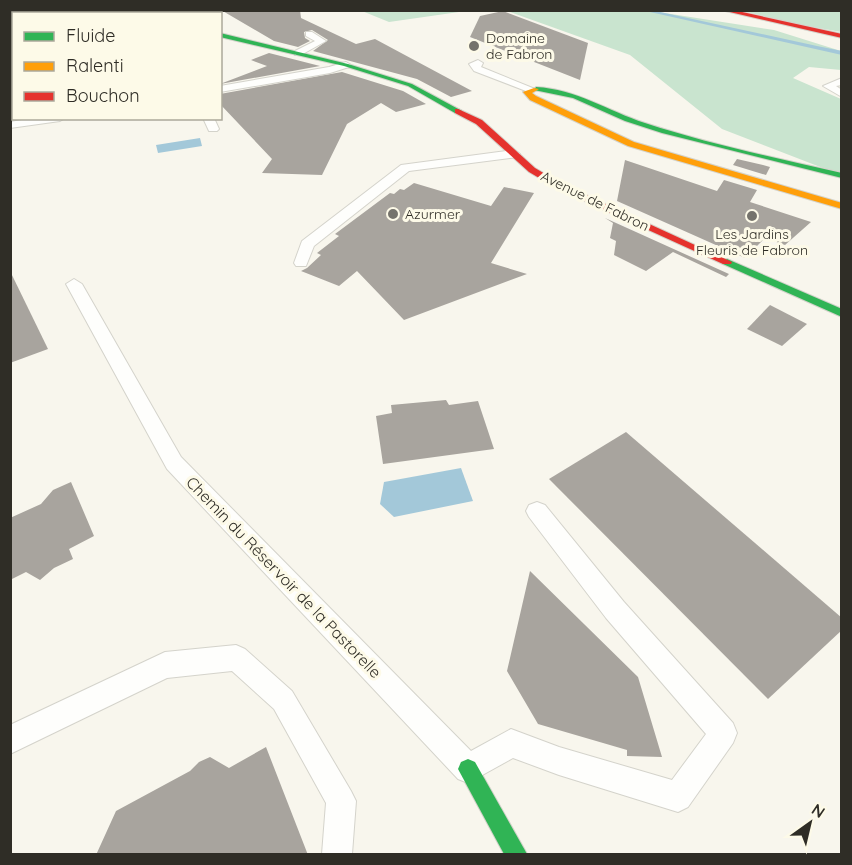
<svg xmlns="http://www.w3.org/2000/svg" width="852" height="865" font-family="Quicksand,sans-serif">
<style>
.green{fill:#c9e4cf}
.water{fill:#a3c8d9}
.lines{fill:none;stroke-linecap:round;stroke-linejoin:round}
.stream{fill:#a3c8d9;fill-rule:evenodd}
.building{fill:#a8a49e}
.lane-casing{stroke:#d4d3cb;stroke-width:2}
.fast-casing{stroke:#d4d3cb;stroke-width:2}
.slow-casing{stroke:#d4d3cb;stroke-width:2}
.jam-casing{stroke:#d4d3cb;stroke-width:2}
.lane{fill:#fefefc;fill-rule:evenodd}
.fast{fill:#30b455;fill-rule:evenodd}
.slow{fill:#ff9f0a;fill-rule:evenodd}
.jam{fill:#e5322d;fill-rule:evenodd}
.poi-dot{fill:#75736c;stroke:#fdfae8;stroke-width:2}
.labels{text-anchor:middle;dominant-baseline:central;stroke-width:6;stroke-linejoin:round;paint-order:stroke}
.far-poi-label{font-size:14px;fill:#2f2d26;stroke:#fdfae8;text-anchor:start}
.far-street-label{font-size:14px;fill:#2f2d26;stroke:#fdfae8}
.street-label{font-size:16px;fill:#2f2d26;stroke:#fdfae8}
</style>
<rect width="100%" height="100%" fill="#f8f6ed"/>
<g class="green">
<polygon points="362,11 362,10 466,11 389,22"/>
<polygon points="507,11 652,11 774,30 841,51 841,70 809,67 793,78 841,99 841,175 722,129 630,55"/>
<polygon points="743,11 841,11 841,32 797,24"/>
</g>
<g class="water">
<polygon points="200,138 202,146 158,153 156,145"/>
<polygon points="461,468 473,501 394,517 380,504 384,482"/>
</g>
<g class="lines">
<polygon class="stream" points="641,10 651,10 817,46 842,51 842,55"/>
</g>
<g class="building">
<polygon points="221,10 300,10 301,18 356,44 375,39 472,91 451,97 417,79 313,51 328,40 312,30 304,32 305,38 310,41 298,47 274,41"/>
<polygon points="503,11 588,43 580,80 470,37 480,16"/>
<polygon points="269,53 320,66 220,84 267,66 251,60"/>
<polygon points="342,72 403,91 426,104 396,112 381,103 347,124 322,175 262,173 272,159 220,104 220,94"/>
<polygon points="737,159 763,165 770,167 766,175 733,165"/>
<polygon points="625,160 717,191 724,180 757,190 750,202 811,222 785,245 765,238 745,258 617,201"/>
<polygon points="414,183 491,206 504,187 534,193 491,263 527,274 404,320 357,271 339,286 301,271 307,268 321,255 317,253 339,236 335,234 390,193 394,194 400,189 404,190"/>
<polygon points="605,218 729,274 726,277 673,252 646,271 614,255 616,241 610,238 613,223"/>
<polygon points="10,271 48,349 10,363"/>
<polygon points="770,305 807,324 782,346 747,329"/>
<polygon points="446,400 449,405 478,401 494,449 383,464 376,416 392,413 391,405"/>
<polygon points="626,432 842,618 842,630 768,699 549,479"/>
<polygon points="71,482 94,536 69,549 73,559 54,568 40,580 26,572 10,580 10,518 41,504 53,490"/>
<polygon points="530,571 638,677 662,757 627,756 627,750 538,724 507,671"/>
<polygon points="266,747 308,855 96,855 116,811 190,771 199,762 210,757 229,768"/>
</g>
<g class="lines">
<g class="lane-casing">
<g id="lane">
<polygon points="58,10 66,10 66,11 62,13"/>
<polygon points="93,10 106,10 99,14 86,14"/>
<rect x="10" y="20" width="4" height="5"/>
<polygon points="306,32 312,32 326,41 301,55 295,55 295,51 315,41 306,36"/>
<polygon points="478,60 483,63 481,67 535,89 526,91 474,71 469,64"/>
<polygon points="346,62 351,65 349,67 330,73 220,92 220,86 329,67"/>
<polygon points="842,78 842,85 836,86 842,90 842,97 823,86"/>
<polygon points="33,118 65,118 60,121 10,128 10,122"/>
<polygon points="203,118 214,118 219,129 217,131 209,131"/>
<polygon points="514,150 520,154 518,157 409,171 314,246 306,266 296,266 294,263 302,241 401,165"/>
<polygon points="74,279 82,284 181,457 471,751 511,729 559,747 672,780 706,734 606,618 529,517 526,511 529,505 537,502 545,505 624,602 733,723 737,733 733,743 688,807 678,812 559,775 513,758 468,783 458,779 167,469 66,284"/>
<polygon points="236,645 245,649 292,691 351,791 356,801 352,854 322,854 326,803 274,709 232,671 167,678 10,754 10,725 165,652"/>
</g>
</g>
<g class="fast-casing">
<g id="fast">
<polygon points="137,10 142,14 134,14 129,10"/>
<polygon points="220,33 348,64 412,84 462,111 455,113 408,86 344,66 220,37"/>
<path d="M536,87C576,89 608,111 645,123C709,144 776,158 842,173V178L662,133L625,121L573,98L534,90Z"/>
<polygon points="727,259 842,309 842,317 723,264 722,262"/>
<polygon points="468,759 475,762 527,854 504,854 458,769 461,762"/>
</g>
</g>
<g class="slow-casing">
<polygon id="slow" points="534,88 539,89 532,93 536,96 634,142 842,203 842,209 628,146 530,100 523,92"/>
</g>
<g class="jam-casing">
<g id="jam">
<polygon points="733,10 842,34 842,38 721,10"/>
<polygon points="458,109 482,120 535,168 562,184 732,262 731,264 723,264 556,188 529,172 476,124 455,113 455,109"/>
</g>
</g>
<use href="#lane" class="lane"/>
<use href="#fast" class="fast"/>
<use href="#slow" class="slow"/>
<use href="#jam" class="jam"/>
</g>
<g class="poi-dot">
<circle cx="474" cy="46" r="6"/>
<circle cx="393" cy="214" r="6"/>
<circle cx="752" cy="216" r="6"/>
</g>
<g class="labels">
<g class="far-poi-label">
<text x="486" y="38">Domaine<tspan x="486" dy="16">de Fabron</tspan></text>
<text x="405" y="214">Azurmer</text>
<text x="752" y="234" text-anchor="middle">Les Jardins<tspan x="752" dy="16">Fleuris de Fabron</tspan></text>
</g>
<g class="far-street-label">
<text transform="translate(595 201) rotate(26)">Avenue de Fabron</text>
</g>
<g class="street-label">
<text transform="translate(284 577) rotate(46)">Chemin du Réservoir de la Pastorelle</text>
</g>
</g>
<rect width="852" height="865" fill="none" stroke="#2f2d26" stroke-width="24"/>
<rect x="12" y="12" width="210" height="108" fill="#fdfae8" stroke="#aba89a" stroke-width="1.5"/>
<rect x="24" y="32" width="30" height="9" fill="#30b455" stroke="#aba89a" stroke-width="1.5"/>
<text x="66" y="42" font-size="18" fill="#2f2d26">Fluide</text>
<rect x="24" y="62" width="30" height="9" fill="#ff9f0a" stroke="#aba89a" stroke-width="1.5"/>
<text x="66" y="72" font-size="18" fill="#2f2d26">Ralenti</text>
<rect x="24" y="92" width="30" height="9" fill="#e5322d" stroke="#aba89a" stroke-width="1.5"/>
<text x="66" y="102" font-size="18" fill="#2f2d26">Bouchon</text>
<g transform="translate(810 823) rotate(34)" stroke="#fdfae8" stroke-width="4.5" paint-order="stroke">
<path d="M0-4.5L10 22L0 15L-10 22Z" fill="#2f2d26"/>
<text y="-9" font-size="16" font-weight="bold" text-anchor="middle" fill="#2f2d26">N</text>
</g>
</svg>
